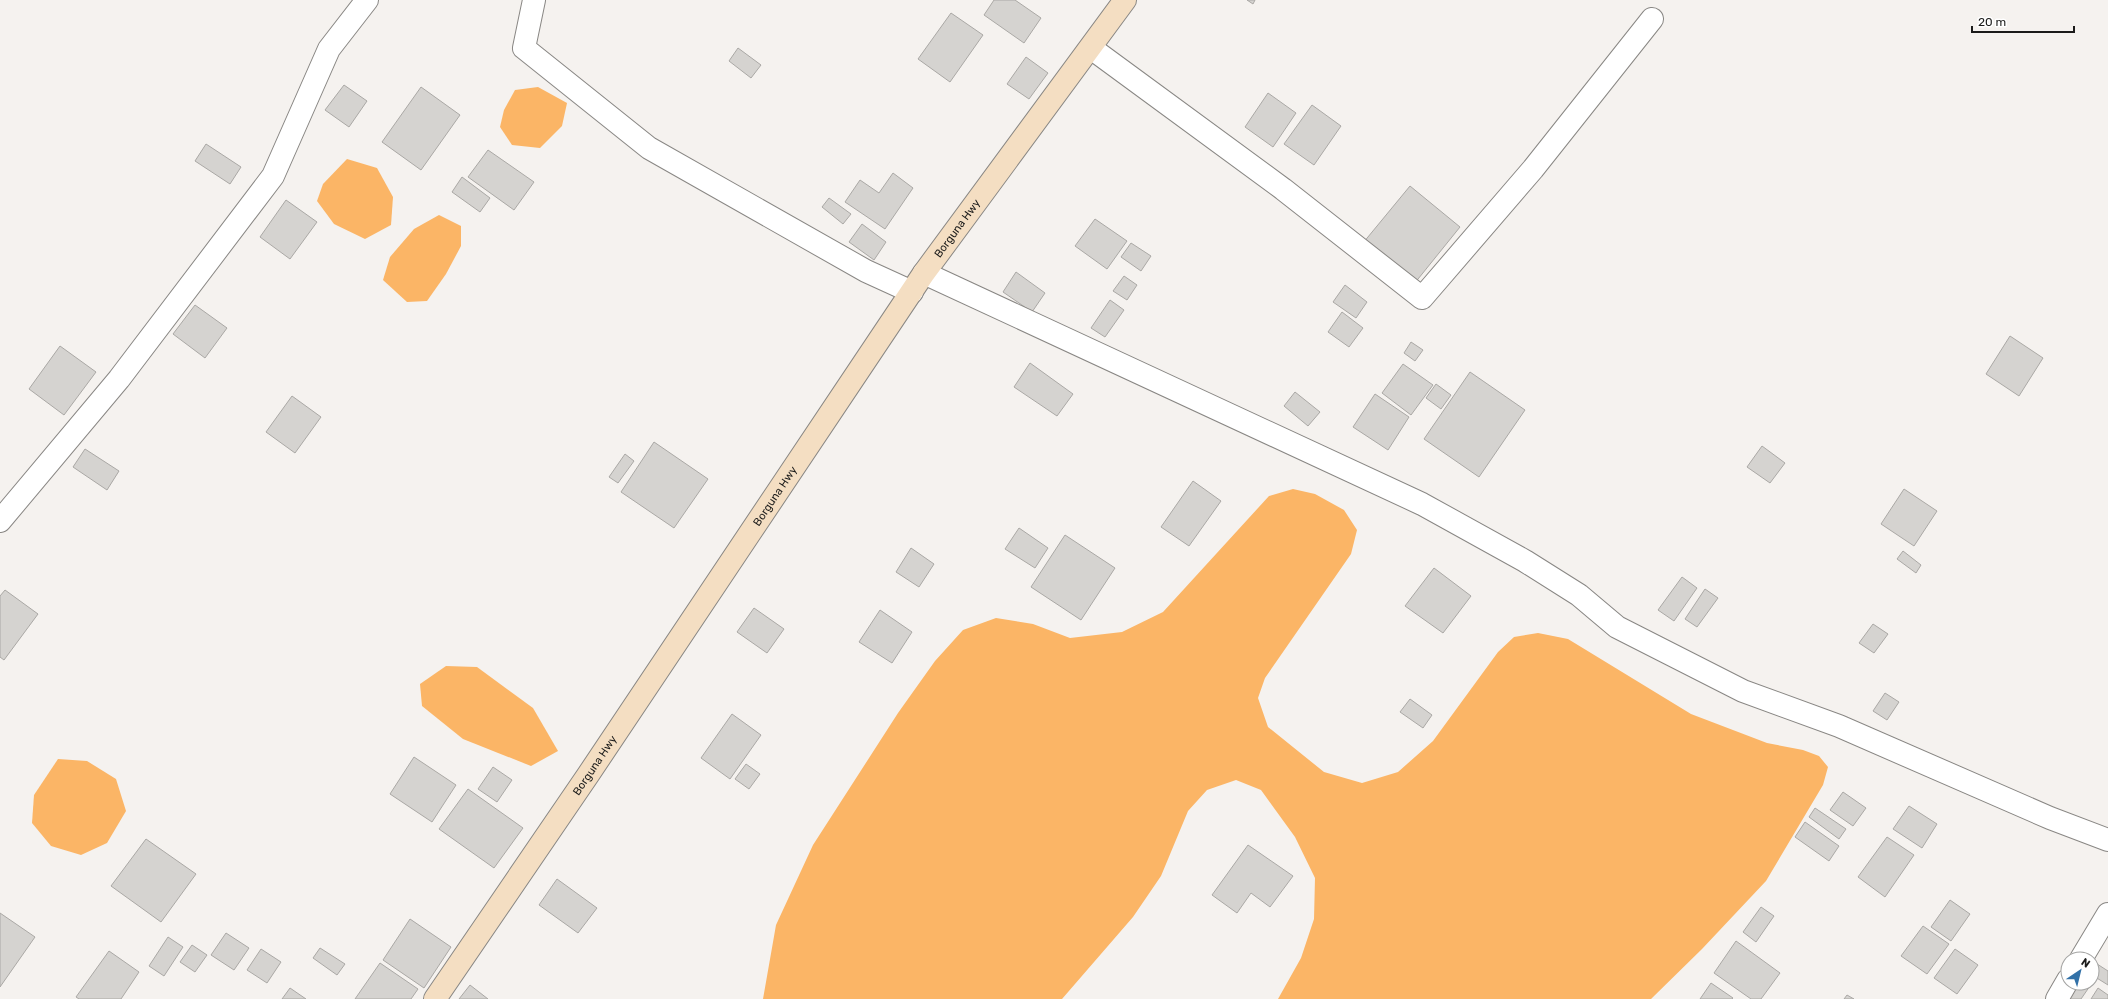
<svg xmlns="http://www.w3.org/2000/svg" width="2108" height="999" font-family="Rubik,sans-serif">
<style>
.water{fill:#fbb566}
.building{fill:#d5d3d0;stroke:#aaa8a5}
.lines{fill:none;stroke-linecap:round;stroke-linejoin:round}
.street-casing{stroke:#898784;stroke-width:24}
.secondary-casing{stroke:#898784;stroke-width:24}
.street{stroke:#fff;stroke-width:22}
.secondary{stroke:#f4dec2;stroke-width:22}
.labels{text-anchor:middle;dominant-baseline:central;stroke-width:3.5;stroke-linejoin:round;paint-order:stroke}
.street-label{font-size:11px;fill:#1b1b1a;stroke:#fff}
</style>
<rect width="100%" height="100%" fill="#f5f2ef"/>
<g class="water">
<polygon points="538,87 567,103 562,126 540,148 512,145 500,127 504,110 515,90"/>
<polygon points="347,159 377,168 393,197 391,225 365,239 334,224 317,201 323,184"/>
<polygon points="439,215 461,226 461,246 446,274 427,301 407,302 383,280 390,257 414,229"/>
<polygon points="1293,489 1315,494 1344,510 1357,530 1351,554 1265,678 1258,698 1268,727 1324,772 1362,783 1398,772 1433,741 1498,652 1514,637 1538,633 1568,639 1691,714 1767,743 1803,750 1819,756 1828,767 1823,785 1766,881 1702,949 1651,999 1278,999 1301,958 1314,919 1315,878 1295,837 1261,790 1236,780 1207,790 1188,811 1161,876 1133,917 1062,999 763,999 776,925 813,845 898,713 935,661 963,630 996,618 1033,624 1070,638 1122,632 1163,612 1269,496"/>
<polygon points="446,666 477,667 533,708 558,751 531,766 463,739 422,706 420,684"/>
<polygon points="58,759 87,761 116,779 126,811 107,843 81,855 51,846 32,823 34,795"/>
</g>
<g class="building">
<polygon points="994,0 1015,0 1041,18 1024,43 984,15"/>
<polygon points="1247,0 1255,0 1253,4"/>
<polygon points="951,13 983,35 950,82 918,59"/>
<polygon points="738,48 761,65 751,78 729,61"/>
<polygon points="1026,57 1048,73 1029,99 1007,84"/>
<polygon points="344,85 367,101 349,127 325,110"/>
<polygon points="421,87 460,115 421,170 382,142"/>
<polygon points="1268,93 1296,113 1273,147 1245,127"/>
<polygon points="1312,105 1341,126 1314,165 1284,144"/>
<polygon points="206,144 241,167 230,184 195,161"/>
<polygon points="488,150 534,182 514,210 468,177"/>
<polygon points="893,173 913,188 885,229 845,202 860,180 879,193"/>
<polygon points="462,177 490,198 480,212 452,192"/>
<polygon points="1410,186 1460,227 1414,284 1363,243"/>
<polygon points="829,198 851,214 843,224 822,207"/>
<polygon points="286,200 317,222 290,259 260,237"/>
<polygon points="1095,219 1127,241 1107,269 1075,246"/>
<polygon points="862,224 886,242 874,260 849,242"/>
<polygon points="1131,243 1151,256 1141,271 1121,257"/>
<polygon points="1016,272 1045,293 1032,312 1003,292"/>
<polygon points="1124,276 1137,285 1127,300 1113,291"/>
<polygon points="1345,285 1367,302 1356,318 1333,302"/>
<polygon points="1110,300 1124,310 1105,337 1091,328"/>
<polygon points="195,305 227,328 205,358 173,334"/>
<polygon points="1342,312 1363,328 1349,347 1328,332"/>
<polygon points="2010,336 2043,358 2019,396 1986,374"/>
<polygon points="1411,342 1423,350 1415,361 1404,353"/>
<polygon points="60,346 96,372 64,415 29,389"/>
<polygon points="1030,363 1073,394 1057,416 1014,387"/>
<polygon points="1403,364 1433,385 1411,415 1382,393"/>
<polygon points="1470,372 1525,410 1479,477 1424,439"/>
<polygon points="1436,384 1451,395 1441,409 1426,398"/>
<polygon points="1295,392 1320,412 1308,426 1284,406"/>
<polygon points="1375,394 1409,417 1388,450 1353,427"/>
<polygon points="292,396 321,417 295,453 266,432"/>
<polygon points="654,442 708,479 674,528 621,492"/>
<polygon points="1762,446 1785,463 1770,483 1747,467"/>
<polygon points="85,449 119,471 107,490 73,467"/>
<polygon points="625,454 634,461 618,483 609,477"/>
<polygon points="1193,481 1221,501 1189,546 1161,527"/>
<polygon points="1904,489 1937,511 1914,546 1881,524"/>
<polygon points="1019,528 1048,548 1035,568 1005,549"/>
<polygon points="1065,535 1115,568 1081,620 1031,587"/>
<polygon points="911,548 934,564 919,587 896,572"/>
<polygon points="1903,551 1921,565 1916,573 1897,559"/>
<polygon points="1434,568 1471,596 1443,633 1405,606"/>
<polygon points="1682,577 1697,588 1674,621 1658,610"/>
<polygon points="1705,589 1718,598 1697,627 1685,619"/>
<polygon points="5,590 38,614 4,660 0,657 0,596"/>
<polygon points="754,608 784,629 767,653 737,632"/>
<polygon points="880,610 912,632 892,663 859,642"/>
<polygon points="1873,624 1888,634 1874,653 1859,643"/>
<polygon points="1885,693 1899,702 1887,720 1873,711"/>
<polygon points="1410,699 1432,715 1423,728 1400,712"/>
<polygon points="732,714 761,735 730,779 701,758"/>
<polygon points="414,757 456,785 432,822 390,794"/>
<polygon points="746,764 760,774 749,789 735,779"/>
<polygon points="493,767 512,780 497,802 478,789"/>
<polygon points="468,789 523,828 494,868 439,829"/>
<polygon points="1843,792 1866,808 1853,826 1830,810"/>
<polygon points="1909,806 1937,824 1922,848 1893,829"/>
<polygon points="1815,808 1846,829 1839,839 1809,817"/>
<polygon points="1805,822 1839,846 1829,861 1795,837"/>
<polygon points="1887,837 1914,855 1885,897 1858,877"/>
<polygon points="146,839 196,874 161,922 111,886"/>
<polygon points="1248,845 1293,876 1270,907 1251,893 1237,913 1212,895"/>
<polygon points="557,879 597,908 578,933 539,905"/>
<polygon points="1950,900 1970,914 1951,941 1931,927"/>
<polygon points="1761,907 1774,916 1756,942 1743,932"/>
<polygon points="0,913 35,937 0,987"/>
<polygon points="410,919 451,947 424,988 383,960"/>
<polygon points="1923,926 1949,944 1927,974 1901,956"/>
<polygon points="226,933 249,948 234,970 211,955"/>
<polygon points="168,937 183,947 164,976 149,966"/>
<polygon points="1736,941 1780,973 1761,999 1751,999 1714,973"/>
<polygon points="192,945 207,955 195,972 180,962"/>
<polygon points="320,948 345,964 337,975 313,958"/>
<polygon points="261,949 281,962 267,983 247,970"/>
<polygon points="1955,949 1978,965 1957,994 1934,978"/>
<polygon points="109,951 139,972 121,999 79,999 76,997"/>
<polygon points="2094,962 2108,971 2108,985 2092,975"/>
<polygon points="380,963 418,989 411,999 355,999"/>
<polygon points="1711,983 1733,998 1732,999 1700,999"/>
<polygon points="2072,983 2092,983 2081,999 2070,999 2064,995"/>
<polygon points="470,985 488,999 459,999"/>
<polygon points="290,988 306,999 282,999"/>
<polygon points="2098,988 2108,995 2108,999 2091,999"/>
<polygon points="1847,995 1854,999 1844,999"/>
</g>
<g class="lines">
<g class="street-casing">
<g id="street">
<polyline points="534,0 524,48 649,148 866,271 912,292"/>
<polyline points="1091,48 1283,189 1422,298 1533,169 1652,19"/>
<polyline points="924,273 1422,504 1525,561 1579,595 1617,627 1743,691 1839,726 2050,818 2108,840"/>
<polyline points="0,521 119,379 273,176 329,49 367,0"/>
<polyline points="2081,959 2108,914"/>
<polyline points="2057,999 2068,980"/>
</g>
</g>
<g class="secondary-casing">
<g id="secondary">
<path id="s1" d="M435,999L588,775L924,273L1125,0"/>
</g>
</g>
<use href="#street" class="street"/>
<use href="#secondary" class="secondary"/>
</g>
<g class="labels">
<g class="street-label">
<text stroke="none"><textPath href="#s1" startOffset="931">Borguna Hwy</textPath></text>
<text stroke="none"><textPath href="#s1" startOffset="607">Borguna Hwy</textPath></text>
<text stroke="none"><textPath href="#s1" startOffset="283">Borguna Hwy</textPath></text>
</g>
</g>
<g transform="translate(2080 971) rotate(35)"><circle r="19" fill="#ffffff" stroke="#a4a4a3"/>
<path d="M0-3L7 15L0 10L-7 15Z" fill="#3271a8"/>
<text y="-6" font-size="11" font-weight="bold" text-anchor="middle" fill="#1b1b1a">N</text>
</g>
<path d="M1972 26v6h102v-6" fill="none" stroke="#1b1b1a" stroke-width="2"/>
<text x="1978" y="26" font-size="12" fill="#1b1b1a" stroke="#ffffff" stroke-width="3" paint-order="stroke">20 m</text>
</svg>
